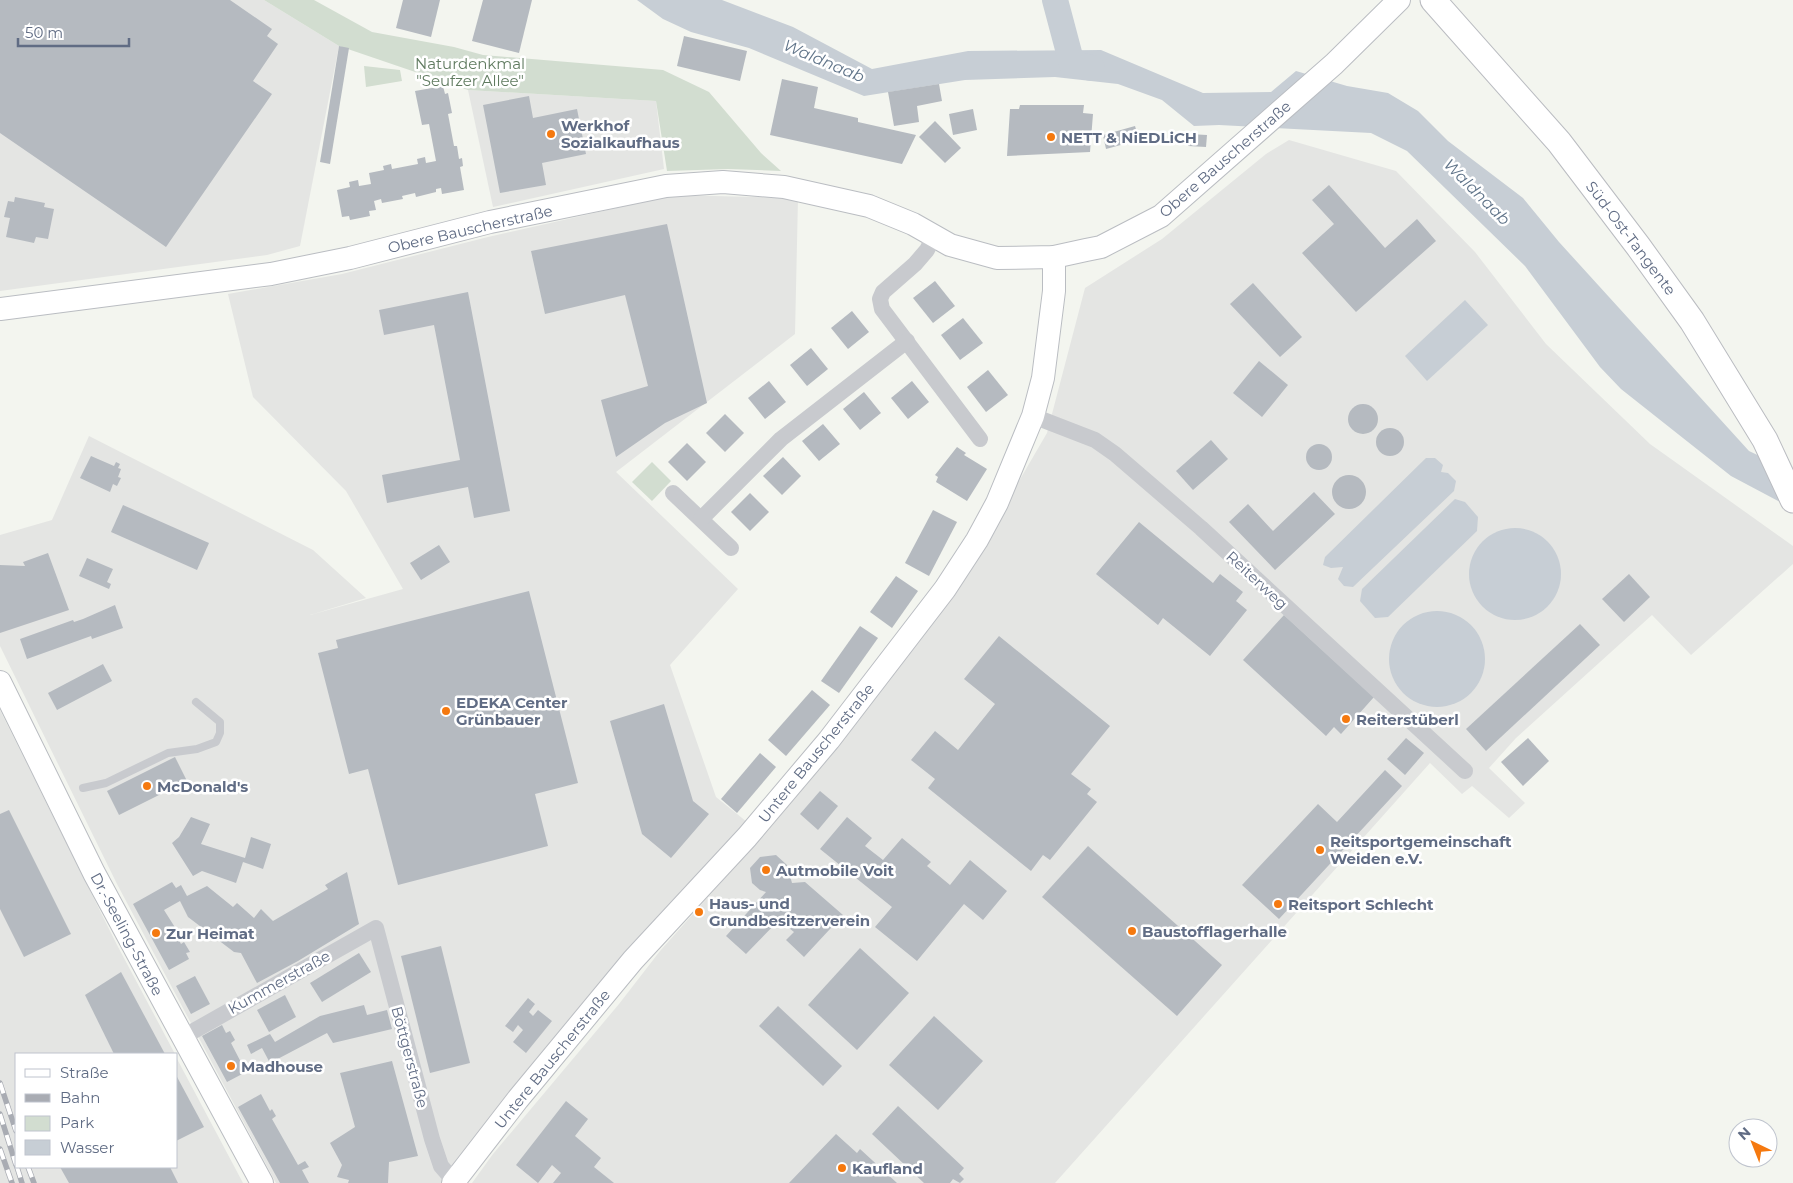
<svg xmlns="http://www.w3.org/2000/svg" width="1793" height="1183" font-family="Montserrat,sans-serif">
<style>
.built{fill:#e4e5e3}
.green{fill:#d2ddd0}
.water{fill:#c7ced5}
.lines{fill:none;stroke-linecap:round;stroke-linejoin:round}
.river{stroke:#c7ced5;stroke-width:26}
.building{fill:#b5bac0}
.secondary-casing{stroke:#babdc2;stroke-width:24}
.primary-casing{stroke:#babcc1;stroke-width:27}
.lane{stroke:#c8cace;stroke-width:8}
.street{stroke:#c8cace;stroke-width:16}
.secondary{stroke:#fff;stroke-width:22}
.primary{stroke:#fff;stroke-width:25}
.rail-casing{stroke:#a9acb3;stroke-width:5.5}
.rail{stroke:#fff;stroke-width:4;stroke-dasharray:11;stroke-linecap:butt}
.poi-dot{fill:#f5790f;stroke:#fff;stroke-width:2}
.labels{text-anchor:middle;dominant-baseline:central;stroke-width:5;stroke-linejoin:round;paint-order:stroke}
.park-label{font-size:15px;fill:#607b60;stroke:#fff}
.poi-label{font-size:15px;font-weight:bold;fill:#606c84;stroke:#fff;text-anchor:start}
.street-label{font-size:15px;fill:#606c84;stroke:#fff}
.water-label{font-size:16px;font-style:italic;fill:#607489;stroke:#fff}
</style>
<rect width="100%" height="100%" fill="#f3f5ef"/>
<g class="built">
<polygon points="0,0 264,0 339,46 300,246 267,255 0,291"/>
<polygon points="468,90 656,101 664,169 493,207"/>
<polygon points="1289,140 1396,171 1475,252 1546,344 1650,444 1793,546 1793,564 1691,655 1652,615 1516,738 1489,768 1525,803 1509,818 1472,786 1462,794 1430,763 1055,1183 472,1183 493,1154 619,1004 660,951 775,822 958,586 1047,433 1085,288 1162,239 1266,154"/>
<polygon points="674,195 798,198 795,334 616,472 738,589 670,665 716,797 747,822 442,1183 276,1183 117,884 0,646 0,535 52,520 89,436 313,550 366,598 310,615 403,589 346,491 253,397 228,294 342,274 488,237"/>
<polygon points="0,710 117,945 175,1054 16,1054 16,1167 176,1167 176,1057 243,1183 0,1183"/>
</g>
<g class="green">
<polygon points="264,0 314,0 372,32 454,47 483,55 663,70 709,92 761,153 781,171 728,169 667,171 656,101 468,90 339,46"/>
<polygon points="364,66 400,70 402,81 366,87"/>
<polygon points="652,462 671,481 652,501 632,482"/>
</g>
<g class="water">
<polygon points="637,0 722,0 793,27 872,69 968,51 1101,50 1203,93 1271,92 1296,71 1347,86 1388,93 1418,111 1448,141 1523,198 1559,242 1749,451 1793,472 1793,509 1731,476 1621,389 1600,367 1525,266 1407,151 1371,133 1219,125 1194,126 1162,100 1118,84 1055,77 965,80 864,96 749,48 691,32 663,19"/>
<polygon points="1465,300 1488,325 1427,381 1405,356"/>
<polygon points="1426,458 1435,458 1443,465 1441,472 1448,473 1456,481 1454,491 1353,587 1344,586 1338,579 1343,567 1331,568 1323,565 1325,557"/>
<polygon points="1455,499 1465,502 1478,517 1477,531 1388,617 1375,618 1360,601 1362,589"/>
<circle cx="1515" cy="574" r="46"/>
<circle cx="1437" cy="659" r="48"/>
</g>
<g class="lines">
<polyline class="river" points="1055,0 1072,64 1092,68"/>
</g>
<g class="building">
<polygon points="0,0 230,0 272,29 267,36 278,44 253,81 272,94 166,247 0,133"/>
<polygon points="403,0 440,0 431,37 396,28"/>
<polygon points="483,0 532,0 519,53 472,41"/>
<polygon points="684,36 747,51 740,81 677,66"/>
<polygon points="339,46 349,48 330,164 320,162"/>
<polygon points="782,79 818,87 814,108 858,118 858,122 916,135 902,164 770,135"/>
<polygon points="939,84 942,101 917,106 919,122 894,126 888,92"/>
<polygon points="443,86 445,94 448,93 452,113 448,114 454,146 457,146 459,159 462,158 463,166 460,167 464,190 442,194 441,188 436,189 436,192 416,197 415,193 402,196 403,199 382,203 381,199 374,201 376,210 369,211 370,216 350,220 349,216 342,217 337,190 350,187 349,182 358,180 359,186 371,184 369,173 384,170 383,166 391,164 392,169 418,164 417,159 425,157 426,163 436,161 429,124 422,125 415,91"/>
<polygon points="529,96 533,118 577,109 586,154 542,163 546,185 500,193 483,105"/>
<polygon points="1020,105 1084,105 1083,113 1093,114 1090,152 1007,156 1010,109 1019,109"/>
<polygon points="973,109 977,130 953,135 949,114"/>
<polygon points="935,121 961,148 945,163 919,137"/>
<polygon points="1135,126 1139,140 1106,149 1103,135"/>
<polygon points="1189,134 1207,135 1206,147 1188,146"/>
<polygon points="1329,185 1385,248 1417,219 1436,241 1356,312 1302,253 1334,224 1312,200"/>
<polygon points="15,197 45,203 44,207 54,209 48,239 36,237 34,243 6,237 10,218 4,217 8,201 14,202"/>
<polygon points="667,224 707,403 665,423 616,457 601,400 648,386 625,295 545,314 531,251"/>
<polygon points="935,281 955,306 933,323 913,298"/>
<polygon points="1253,283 1302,337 1280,357 1230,304"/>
<polygon points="468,292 510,511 474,518 468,487 387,503 382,475 460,460 434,325 384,335 379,310"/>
<polygon points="852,311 869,332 848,349 831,328"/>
<polygon points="963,318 983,343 960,360 941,335"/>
<polygon points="811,348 828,369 807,386 790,365"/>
<polygon points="1259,361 1288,385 1262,417 1233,393"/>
<polygon points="988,370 1008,395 986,412 967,387"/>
<polygon points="769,381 786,402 765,419 748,398"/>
<polygon points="912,381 929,402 908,419 891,398"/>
<polygon points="864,392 881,413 860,430 843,409"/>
<circle cx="1363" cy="419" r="15"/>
<polygon points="725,414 744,433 725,452 706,433"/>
<polygon points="823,424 840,444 819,461 802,441"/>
<circle cx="1390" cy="442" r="14"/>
<polygon points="1211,440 1228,459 1193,490 1176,471"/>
<polygon points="687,443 706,462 687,481 668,462"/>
<circle cx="1319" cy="457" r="13"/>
<polygon points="957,447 966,453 964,455 987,469 967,501 936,482 938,477 935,475"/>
<polygon points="91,456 114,466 116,462 120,464 118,468 121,469 118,477 121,478 117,486 113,484 110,492 80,478"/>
<polygon points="783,457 801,476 782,495 763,476"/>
<circle cx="1349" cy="492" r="17"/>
<polygon points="1314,492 1335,514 1275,570 1229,522 1248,504 1273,531"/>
<polygon points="750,493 769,512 750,531 731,512"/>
<polygon points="123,505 209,543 197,570 111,532"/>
<polygon points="933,510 957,522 929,576 905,563"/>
<polygon points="1139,522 1213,583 1220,574 1243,592 1236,601 1247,610 1210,656 1163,618 1158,625 1096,574"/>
<polygon points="439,545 450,562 421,580 410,563"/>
<polygon points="48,553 69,610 0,633 0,565 25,566 23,562"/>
<polygon points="87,558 113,569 107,582 111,584 109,589 79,576"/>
<polygon points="1629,574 1650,597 1624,622 1602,599"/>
<polygon points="896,576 918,591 892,628 870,612"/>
<polygon points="529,591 578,783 535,794 548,846 398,885 368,769 349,774 318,653 338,648 336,640"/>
<polygon points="115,605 123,628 92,639 91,636 27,659 20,639 73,620 74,622 83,619"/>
<polygon points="1284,615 1374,697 1341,734 1334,727 1326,736 1243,660"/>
<polygon points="1580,624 1600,645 1486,751 1466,729"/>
<polygon points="860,626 878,638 839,693 821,681"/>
<polygon points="999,636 1110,726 1071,774 1091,789 1087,794 1097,802 1050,860 1043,855 1031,871 928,788 935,779 911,760 935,731 958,750 995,704 964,679"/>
<polygon points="103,664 112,681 57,710 48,693"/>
<polygon points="812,690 830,705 786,756 768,740"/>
<polygon points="664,704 693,801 709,814 671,858 642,834 610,721"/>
<polygon points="1406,738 1424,753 1405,775 1387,759"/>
<polygon points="1528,738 1549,761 1523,786 1501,762"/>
<polygon points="760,753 776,767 737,813 721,799"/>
<polygon points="175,757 187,781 119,815 107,791"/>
<polygon points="1385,770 1402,786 1279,919 1242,885 1318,804 1337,822"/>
<polygon points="820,791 838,806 818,830 800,814"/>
<polygon points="9,810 71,934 24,957 0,909 0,814"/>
<polygon points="191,817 210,824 201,844 245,858 251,837 271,844 263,869 243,862 236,883 202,871 193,876 172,843 179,837"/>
<polygon points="847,817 872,838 865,846 883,860 902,838 931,862 927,866 950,885 970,860 1007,891 983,920 964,904 917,961 875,927 892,907 820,849"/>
<polygon points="1088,846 1222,965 1177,1016 1042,897"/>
<polygon points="776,855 787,865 792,883 805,882 843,915 804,957 786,940 794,932 779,920 746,954 726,936 766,892 760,890 752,883 750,868 760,857"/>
<polygon points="347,872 359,924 298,961 257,983 241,953 234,952 188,917 180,901 164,910 176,929 174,930 181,944 184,942 190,952 186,953 189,959 169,970 133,904 172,882 176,888 181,885 187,896 207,886 233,907 237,903 254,918 261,909 273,921 328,889 325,885"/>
<polygon points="441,946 470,1063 430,1073 401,956"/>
<polygon points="860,948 909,993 857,1050 808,1005"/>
<polygon points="359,953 371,972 322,1002 310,983"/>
<polygon points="121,972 165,1054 114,1054 85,995"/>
<polygon points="195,976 210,1004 191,1014 176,986"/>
<polygon points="285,995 296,1017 269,1032 257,1010"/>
<polygon points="528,998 535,1004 529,1012 533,1016 538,1010 552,1021 526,1053 513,1042 523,1030 518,1025 513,1032 505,1026"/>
<polygon points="364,1005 367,1015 387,1010 392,1029 333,1043 327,1033 270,1063 262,1048 251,1054 247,1045 270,1034 275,1042 320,1016"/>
<polygon points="778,1006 842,1066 823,1086 759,1026"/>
<polygon points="934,1016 983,1061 938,1110 889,1065"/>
<polygon points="222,1025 226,1033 230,1031 235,1040 231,1043 246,1072 227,1082 202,1036"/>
<polygon points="392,1061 418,1156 389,1162 388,1183 348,1183 349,1180 337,1177 342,1165 330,1143 355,1127 340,1073"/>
<polygon points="176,1075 204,1127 176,1141"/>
<polygon points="261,1094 270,1111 272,1109 276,1116 272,1119 298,1165 305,1161 309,1167 302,1170 309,1183 280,1183 238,1107"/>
<polygon points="566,1101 588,1119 575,1136 601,1158 594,1167 614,1183 553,1183 561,1173 552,1165 538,1183 516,1165"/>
<polygon points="898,1106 964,1168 959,1174 964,1179 960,1183 953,1179 950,1183 924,1183 872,1134"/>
<polygon points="836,1134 857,1153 860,1149 897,1183 789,1183"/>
<polygon points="60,1167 170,1167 178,1183 69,1183"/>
</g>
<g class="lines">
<g class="secondary-casing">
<g id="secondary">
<polyline points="0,309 271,274 350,258 490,222 666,186 723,182 784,187 869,206 913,224 950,245 997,258 1054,257 1086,250 1101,247 1161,216 1334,64 1399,0"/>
<polyline points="0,682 94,873 262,1183"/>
<polyline points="453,1183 518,1099 633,960 747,837 829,740 945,589 977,540 997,503 1033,416 1043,378 1054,291 1054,257"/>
</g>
</g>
<g class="primary-casing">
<polyline id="primary" points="1433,0 1559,142 1638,246 1692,321 1765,440 1793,500"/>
</g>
<polyline class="lane" points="83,788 106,783 168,753 197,749 216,742 220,733 220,722 196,702"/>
<g class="street">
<polyline points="934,236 927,250 915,264 883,292 880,299 882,309 980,439"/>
<polyline points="1033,416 1095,440 1115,454 1201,528 1465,771"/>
<polyline points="673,493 731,548"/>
<polyline points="701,519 781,439 907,341"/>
<polyline points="183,1037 376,928 432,1139 441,1166 454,1181"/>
</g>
<use href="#secondary" class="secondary"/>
<use href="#primary" class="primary"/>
<g class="rail-casing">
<g id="rail">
<polyline points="0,1083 16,1131"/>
<polyline points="0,1114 16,1165"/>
<polyline points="0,1149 12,1183"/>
<polyline points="17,1167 22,1183"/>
<polyline points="28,1167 34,1183"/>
</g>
</g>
<use href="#rail" class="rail"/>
</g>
<g class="poi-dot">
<circle cx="551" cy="134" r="5"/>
<circle cx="1051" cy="137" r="5"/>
<circle cx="446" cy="711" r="5"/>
<circle cx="1346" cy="719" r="5"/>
<circle cx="147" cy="786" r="5"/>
<circle cx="1320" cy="850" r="5"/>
<circle cx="766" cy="870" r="5"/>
<circle cx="1278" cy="904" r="5"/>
<circle cx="699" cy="912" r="5"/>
<circle cx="1132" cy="931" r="5"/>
<circle cx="156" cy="933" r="5"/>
<circle cx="231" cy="1066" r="5"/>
<circle cx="842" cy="1168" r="5"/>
</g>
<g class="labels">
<g class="park-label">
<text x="470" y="63">Naturdenkmal<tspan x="470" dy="17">"Seufzer Allee"</tspan></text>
</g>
<g class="poi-label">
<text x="561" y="125">Werkhof<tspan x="561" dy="17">Sozialkaufhaus</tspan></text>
<text x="1061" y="137">NETT &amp; NiEDLiCH</text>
<text x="456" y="702">EDEKA Center<tspan x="456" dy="17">Grünbauer</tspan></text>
<text x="1356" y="719">Reiterstüberl</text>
<text x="157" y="786">McDonald's</text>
<text x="1330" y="841">Reitsportgemeinschaft<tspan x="1330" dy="17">Weiden e.V.</tspan></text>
<text x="776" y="870">Autmobile Voit</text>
<text x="709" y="903">Haus- und<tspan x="709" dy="17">Grundbesitzerverein</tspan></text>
<text x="1288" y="904">Reitsport Schlecht</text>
<text x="1142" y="931">Baustofflagerhalle</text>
<text x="166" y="933">Zur Heimat</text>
<text x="241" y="1066">Madhouse</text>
<text x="852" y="1168">Kaufland</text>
</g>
<g class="street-label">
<text transform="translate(1225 159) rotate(-41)">Obere Bauscherstraße</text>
<text transform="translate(470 229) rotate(-13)">Obere Bauscherstraße</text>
<text transform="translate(1631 238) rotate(53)">Süd-Ost-Tangente</text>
<text transform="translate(1257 580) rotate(43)">Reiterweg</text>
<text transform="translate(816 753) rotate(-51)">Untere Bauscherstraße</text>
<text transform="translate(127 934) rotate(62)">Dr.-Seeling-Straße</text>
<text transform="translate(279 982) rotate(-29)">Kummerstraße</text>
<text transform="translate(410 1057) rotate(75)">Böttgerstraße</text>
<text transform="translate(552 1059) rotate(-51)">Untere Bauscherstraße</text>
</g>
<g class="water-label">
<text transform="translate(824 61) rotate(23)">Waldnaab</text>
<text transform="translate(1477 192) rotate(45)">Waldnaab</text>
</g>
</g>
<rect x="15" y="1053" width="162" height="115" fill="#ffffff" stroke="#bfc4ce"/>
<rect x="25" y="1069" width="25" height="8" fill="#ffffff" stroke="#bfc4ce"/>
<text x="60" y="1078" font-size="15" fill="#606c84">Straße</text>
<rect x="25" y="1094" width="25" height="8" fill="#a9acb3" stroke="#bfc4ce"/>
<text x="60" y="1103" font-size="15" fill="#606c84">Bahn</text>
<rect x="25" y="1116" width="25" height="15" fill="#d2ddd0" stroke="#bfc4ce"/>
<text x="60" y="1128" font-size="15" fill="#606c84">Park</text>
<rect x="25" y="1140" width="25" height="15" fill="#c7ced5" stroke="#bfc4ce"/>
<text x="60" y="1153" font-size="15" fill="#606c84">Wasser</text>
<g transform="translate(1753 1143) rotate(317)"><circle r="24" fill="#ffffff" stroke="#bfc4ce"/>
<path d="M0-4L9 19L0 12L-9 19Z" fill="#f5790f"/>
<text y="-8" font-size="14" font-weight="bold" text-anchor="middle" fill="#606c84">N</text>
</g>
<path d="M18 38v8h111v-8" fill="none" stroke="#606c84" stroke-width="2.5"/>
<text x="25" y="38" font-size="15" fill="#606c84" stroke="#ffffff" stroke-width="4" paint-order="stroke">50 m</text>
</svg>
